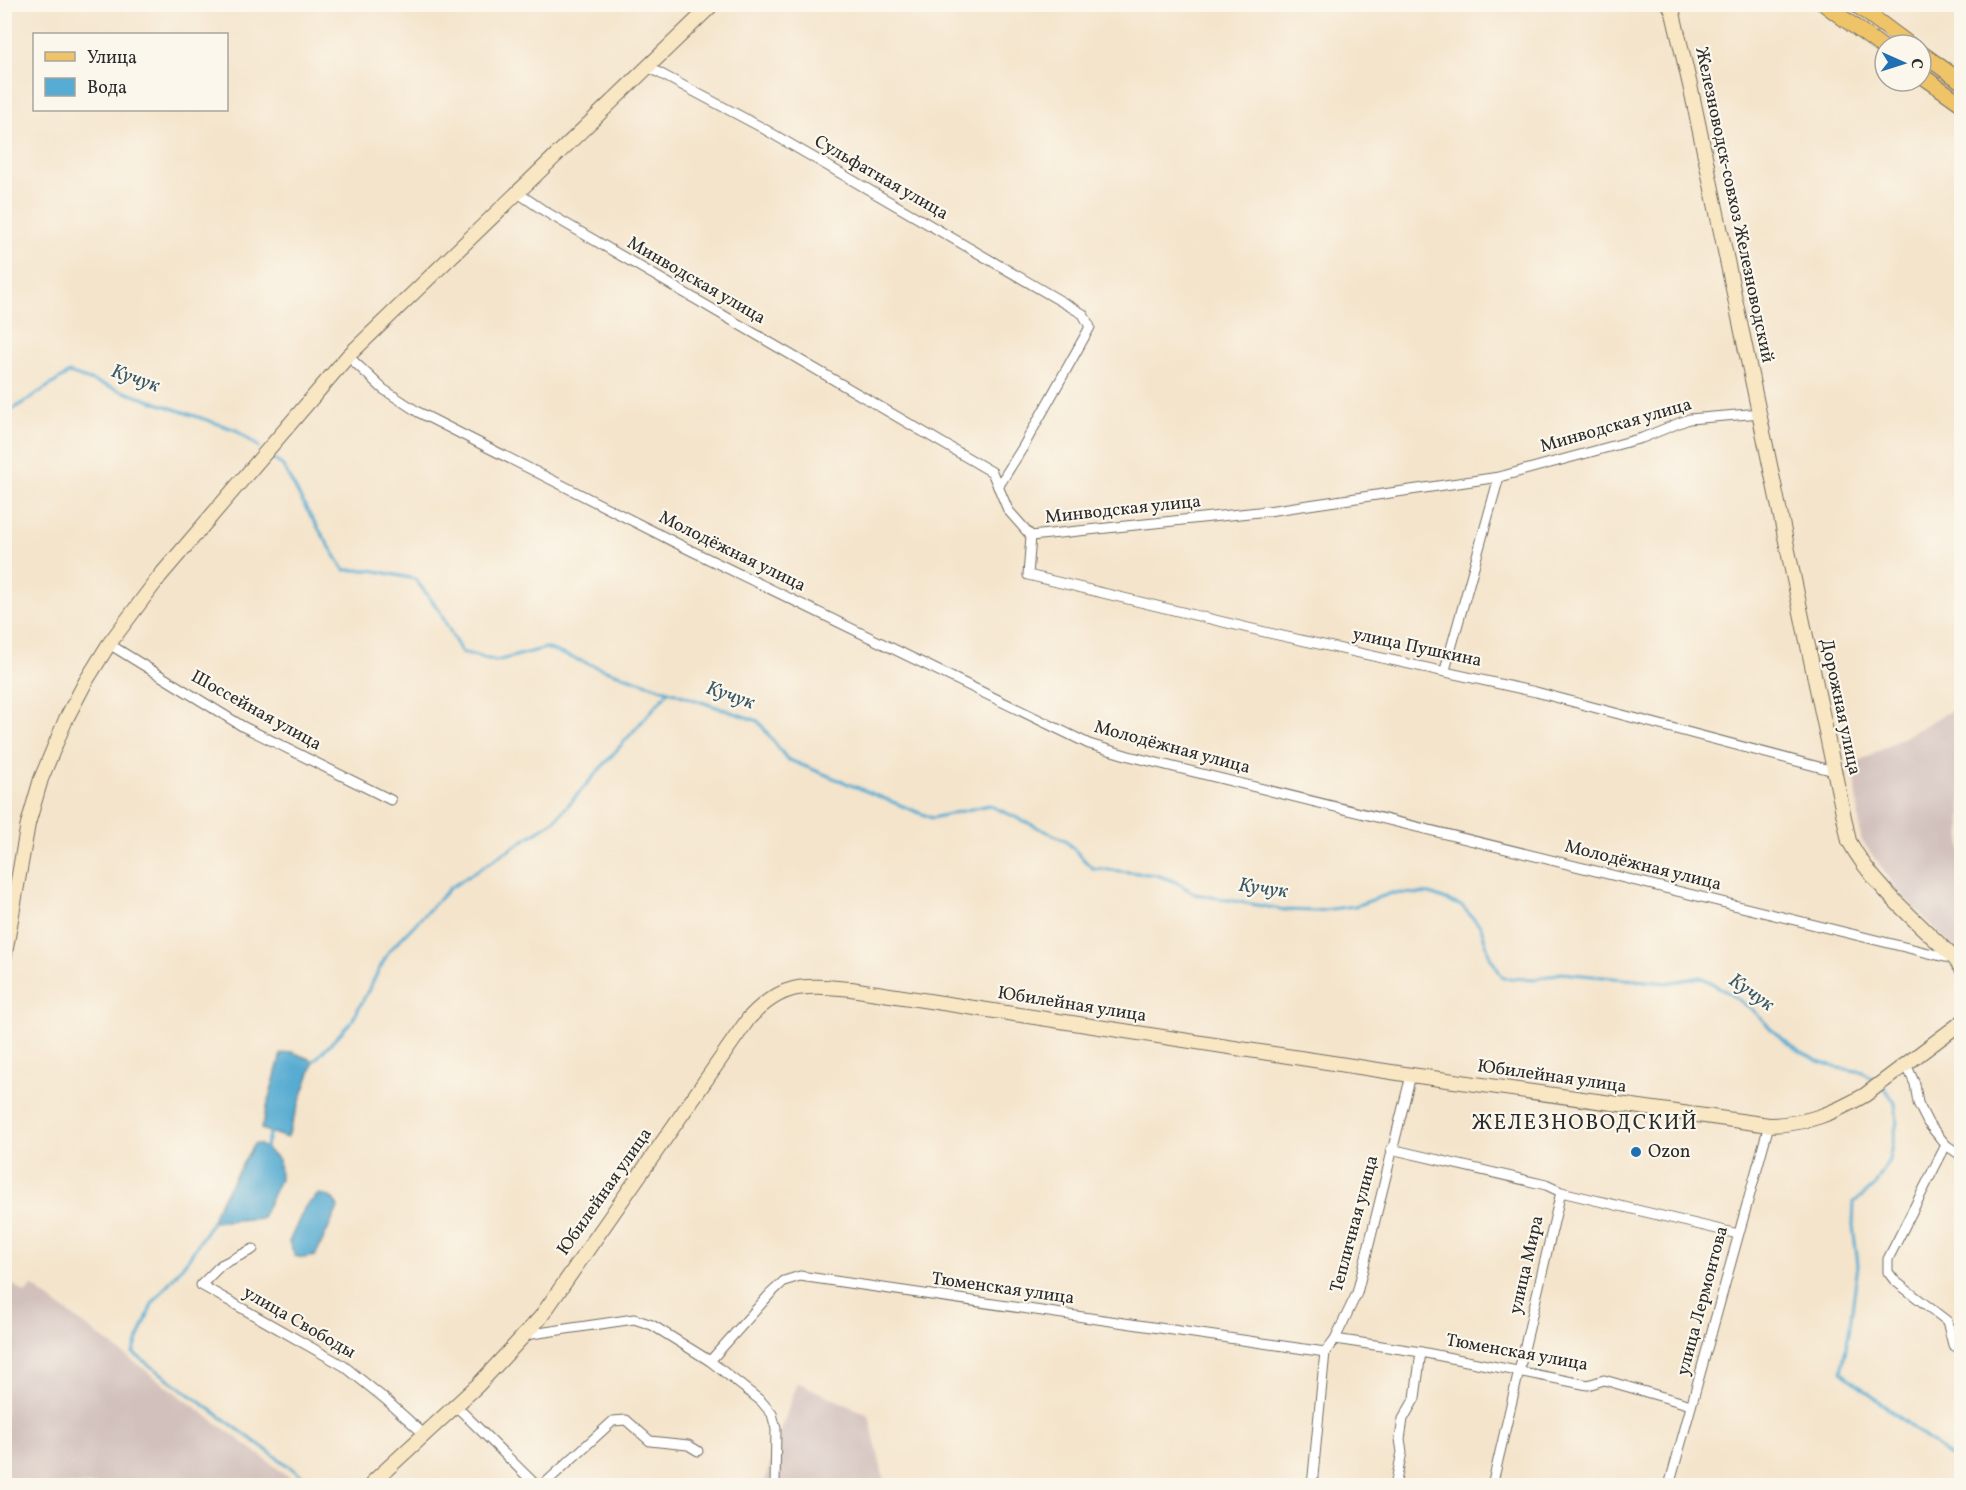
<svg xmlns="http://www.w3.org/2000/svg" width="1966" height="1490" font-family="Vollkorn,serif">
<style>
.industrial{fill:#d1c0bc}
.water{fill:#56acd2;stroke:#406c7e;stroke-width:1.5}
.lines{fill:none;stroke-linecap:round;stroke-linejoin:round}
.stream{stroke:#56acd2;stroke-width:3}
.street-casing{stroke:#716c63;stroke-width:11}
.secondary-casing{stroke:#716c63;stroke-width:16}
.primary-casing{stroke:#716c63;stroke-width:17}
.street{stroke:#fff;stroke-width:9}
.secondary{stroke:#f9e7c3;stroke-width:14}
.primary{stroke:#efc469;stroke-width:15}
.poi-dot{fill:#1f6fb2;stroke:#fbf7ec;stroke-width:2}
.labels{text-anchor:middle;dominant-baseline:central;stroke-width:4.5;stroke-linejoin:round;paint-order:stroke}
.street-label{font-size:18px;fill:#2b2b2b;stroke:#fbf7ec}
.poi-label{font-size:18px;fill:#2b2b2b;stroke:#fbf7ec;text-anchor:start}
.water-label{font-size:20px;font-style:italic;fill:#3a5865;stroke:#fbf7ec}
.quarter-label{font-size:21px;letter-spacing:1.5px;fill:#2b2b2b;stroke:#fbf7ec}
</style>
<rect width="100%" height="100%" fill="#fbf7ec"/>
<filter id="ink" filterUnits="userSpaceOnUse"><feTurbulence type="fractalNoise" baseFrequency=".0167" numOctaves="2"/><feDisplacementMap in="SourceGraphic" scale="12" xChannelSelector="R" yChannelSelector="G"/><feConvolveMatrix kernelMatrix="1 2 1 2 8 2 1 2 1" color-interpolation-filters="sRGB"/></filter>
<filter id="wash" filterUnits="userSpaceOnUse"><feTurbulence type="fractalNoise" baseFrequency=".008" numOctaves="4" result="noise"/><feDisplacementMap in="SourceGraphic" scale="24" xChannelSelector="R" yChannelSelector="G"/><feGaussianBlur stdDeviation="1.35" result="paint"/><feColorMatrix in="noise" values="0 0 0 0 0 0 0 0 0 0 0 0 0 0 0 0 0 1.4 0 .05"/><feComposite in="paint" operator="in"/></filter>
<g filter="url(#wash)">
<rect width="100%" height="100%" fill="#f4e4cb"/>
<g class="industrial">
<polygon points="1961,705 1961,956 1898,891 1861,839 1854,765"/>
<polygon points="14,1285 25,1293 32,1286 300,1485 5,1485 5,1297"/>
<polygon points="797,1382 869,1415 885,1485 763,1486"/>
</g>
<g class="water">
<polygon points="292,1052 314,1061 287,1138 261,1129 281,1054"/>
<polygon points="254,1144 259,1144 279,1160 280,1179 262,1218 212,1222 215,1211"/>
<path d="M319,1194C329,1196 335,1198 338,1208L315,1256L303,1258L295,1256L289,1242L305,1207Z"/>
</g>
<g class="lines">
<g class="stream">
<polyline points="4,415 69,373 236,430 259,447"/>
<polyline points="272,458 283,466 307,510 344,570 371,570 415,579 439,610 461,652 496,661 546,648 600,668 758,721 787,759 932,818 989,805 1065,840 1092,868 1157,875 1176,882 1195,894 1285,910 1316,911 1355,906 1392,893 1430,894 1462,906 1481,927 1490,957 1503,978 1535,979 1561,973 1667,983 1701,977 1724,990 1752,1009 1774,1032 1797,1050 1818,1061 1839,1068 1863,1072 1877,1082"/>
<polyline points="314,1061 352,1021 389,951 450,888 554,821 669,691"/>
<polyline points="1883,1085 1895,1103 1897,1122 1889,1160 1874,1187 1854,1202 1853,1226 1858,1265 1849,1333 1841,1372 1962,1466"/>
<polyline points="265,1149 270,1132"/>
<polyline points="212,1222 189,1258 152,1304 133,1353 316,1486"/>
</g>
</g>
</g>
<g filter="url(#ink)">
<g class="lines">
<g class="street-casing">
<g id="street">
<polyline points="648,67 759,126 1083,314 1090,327 1023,447 998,487"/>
<polyline points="518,193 546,212 992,472 1008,510 1031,536"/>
<polyline points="348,356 383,389 418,412 690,550 1089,744 1129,756 1953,959"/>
<polyline points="1031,536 1028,575 1269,633 1536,692 1834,771"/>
<polyline points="1031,536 1268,511 1499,477 1642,438 1689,419 1761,413"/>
<polyline points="109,644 242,726 391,800"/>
<polyline points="1445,670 1499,477"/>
<polyline points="1906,1064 1915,1084 1918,1103 1928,1123 1946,1145 1962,1156"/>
<polyline points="1946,1145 1888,1259 1888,1272 1895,1281 1947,1321 1953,1345 1962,1350"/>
<polyline points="1391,1149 1546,1185 1561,1192 1738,1234"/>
<polyline points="253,1249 221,1265 201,1285 344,1366 385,1399 425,1435"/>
<polyline points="525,1335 634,1319 652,1325 710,1361 761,1401 772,1414 776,1429 775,1486"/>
<polyline points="1335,1339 1421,1352 1588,1385 1604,1380 1691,1405"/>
<polyline points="710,1361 770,1294 784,1281 800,1276 1325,1352"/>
<polyline points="456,1406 537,1486"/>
<polyline points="542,1486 613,1421 626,1420 650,1441 688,1445 698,1451"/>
<polyline points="1312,1486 1325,1352 1335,1339 1357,1293 1411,1075"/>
<polyline points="1395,1486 1402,1452 1400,1439 1403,1419 1415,1398 1421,1352"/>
<polyline points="1492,1486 1561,1192"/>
<polyline points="1669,1486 1769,1125"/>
</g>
</g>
<g class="secondary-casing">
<g id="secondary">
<path d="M1669,4L1673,13L1692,94L1849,841C1873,886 1919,923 1955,959L1962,969"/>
<polyline points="4,959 28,824 41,779 66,719 86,681 109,644 160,576 348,356 713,4"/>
<path d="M374,1481L478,1385L540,1318L749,1018C783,982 804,985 851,989L1411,1075L1769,1125C1807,1124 1832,1114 1865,1095L1962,1022"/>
</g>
</g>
<g class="primary-casing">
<g id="primary">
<polyline points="1824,4 1885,49"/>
<polyline points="1855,4 1910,45"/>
<polyline points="1921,53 1962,82"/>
<polyline points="1921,75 1962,104"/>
</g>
</g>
<use href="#street" class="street"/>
<use href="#secondary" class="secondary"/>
<use href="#primary" class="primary"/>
</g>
</g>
<circle class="poi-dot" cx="1636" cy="1152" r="6"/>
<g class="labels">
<g class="street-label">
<text transform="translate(881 178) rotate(30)">Сульфатная улица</text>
<text transform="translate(1734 205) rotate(78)">Железноводск-совхоз Железноводский</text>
<text transform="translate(696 281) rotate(30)">Минводская улица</text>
<text transform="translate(1616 426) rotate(-16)">Минводская улица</text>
<text transform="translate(1123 510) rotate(-6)">Минводская улица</text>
<text transform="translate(732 552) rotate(26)">Молодёжная улица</text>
<text transform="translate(1417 648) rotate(12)">улица Пушкина</text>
<text transform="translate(1840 707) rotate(78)">Дорожная улица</text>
<text transform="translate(256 711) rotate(29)">Шоссейная улица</text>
<text transform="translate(1172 748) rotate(15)">Молодёжная улица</text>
<text transform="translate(1643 866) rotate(14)">Молодёжная улица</text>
<text transform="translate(1072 1005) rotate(9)">Юбилейная улица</text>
<text transform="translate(1552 1077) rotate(8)">Юбилейная улица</text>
<text transform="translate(605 1192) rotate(-55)">Юбилейная улица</text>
<text transform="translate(1355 1224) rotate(-75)">Тепличная улица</text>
<text transform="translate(1527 1265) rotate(-77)">улица Мира</text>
<text transform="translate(1003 1289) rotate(8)">Тюменская улица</text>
<text transform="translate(1703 1301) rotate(-75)">улица Лермонтова</text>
<text transform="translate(299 1323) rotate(30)">улица Свободы</text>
<text transform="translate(1517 1353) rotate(10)">Тюменская улица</text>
</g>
<g class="poi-label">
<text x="1648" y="1152">Ozon</text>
</g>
<g class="water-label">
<text transform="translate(135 379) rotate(19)">Кучук</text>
<text transform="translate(730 696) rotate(19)">Кучук</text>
<text transform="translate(1263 889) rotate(8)">Кучук</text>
<text transform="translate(1751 993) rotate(35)">Кучук</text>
</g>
<g class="quarter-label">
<text x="1585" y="1123">ЖЕЛЕЗНОВОДСКИЙ</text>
</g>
</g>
<rect width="1966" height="1490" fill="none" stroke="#fbf7ec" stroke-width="24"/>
<rect x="33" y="33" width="195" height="78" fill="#fbf7ec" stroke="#a8a59f" stroke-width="1.5"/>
<rect x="45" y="52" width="30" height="9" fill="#efc469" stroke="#a8a59f" stroke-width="1.5"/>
<text x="87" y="63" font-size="18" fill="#2b2b2b">Улица</text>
<rect x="45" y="78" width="30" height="18" fill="#56acd2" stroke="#a8a59f" stroke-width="1.5"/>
<text x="87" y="93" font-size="18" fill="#2b2b2b">Вода</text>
<g transform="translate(1903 63) rotate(93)"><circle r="28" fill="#fbf7ec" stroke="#a8a59f" stroke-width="1.5"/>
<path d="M0-4.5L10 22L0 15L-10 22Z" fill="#1f6fb2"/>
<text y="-9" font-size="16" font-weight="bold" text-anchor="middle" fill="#2b2b2b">С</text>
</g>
</svg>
